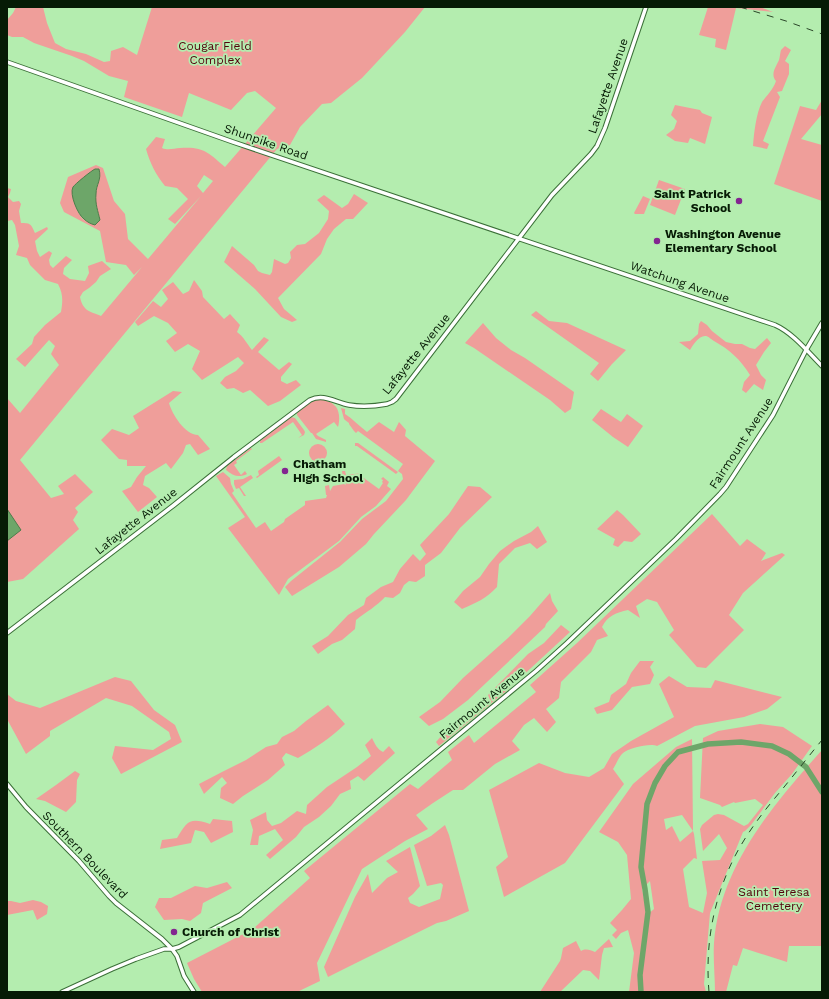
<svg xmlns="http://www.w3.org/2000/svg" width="829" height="999" font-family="'Work Sans',sans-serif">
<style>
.green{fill:#ef9e9a;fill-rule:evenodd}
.water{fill:#6da669;stroke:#4e7c4b}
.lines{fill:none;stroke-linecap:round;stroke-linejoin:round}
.river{stroke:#6da669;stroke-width:5.5}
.secondary-casing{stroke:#3b7038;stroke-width:5.5}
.secondary{stroke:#fff;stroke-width:3.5}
.rail{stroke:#2b4729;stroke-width:1;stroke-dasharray:7 7;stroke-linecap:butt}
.poi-dot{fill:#832590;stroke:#b4edaf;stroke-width:1.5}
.labels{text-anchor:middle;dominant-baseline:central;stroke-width:3.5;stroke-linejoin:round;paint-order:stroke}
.park-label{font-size:12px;fill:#53030d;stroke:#b4edaf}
.street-label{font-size:12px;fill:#061b05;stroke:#b4edaf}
.poi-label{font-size:12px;font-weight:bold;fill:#061b05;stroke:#b4edaf;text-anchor:start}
</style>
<rect width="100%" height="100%" fill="#b4edaf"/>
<g class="green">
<path d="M16,7H43L47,23L55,43L66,49L86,54L104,62L110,61L111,51L123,47L137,55L152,7H425L405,32L362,78L331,103L322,104L300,127L290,145L277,149L20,460L51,498L64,494L58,486L75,474L93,492L75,508L78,512L73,520L79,529L23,579L7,582V398L20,413L59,365L51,354L55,346L49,340L25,367L16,359L32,344L34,337L45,325L61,312C63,300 63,294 58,284L45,280L30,265L27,258L16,255L19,246L15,225L12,220L7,221L8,211L7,210V188L11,189L10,193L8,197L13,202L19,201L21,204L19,211L21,223C31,223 31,224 35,233L47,227L48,229L35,241L37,251L40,257L49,251L52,253L49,260L50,265L53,268L66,256L72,260L64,268L63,274L70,279L85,281L89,273L88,266L102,261L111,269L100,276L96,282L89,288L83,292L80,297C83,311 89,311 101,316L142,267L134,275L126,265L106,262L100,231L64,212L60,203L68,177L96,165L103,168L114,201L125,214L128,239L148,259L201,196L175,224L168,219L188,199L177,188L165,186C156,175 150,163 146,149L156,137L165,139L162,148C169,151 174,148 180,148C203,146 209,153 225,167L276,108L255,91L247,93L231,110L189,93L182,117L124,97L128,81L109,76L84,61L72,56L34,43L23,37H12L7,35V20L13,13ZM92,171L100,178C91,193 96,205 100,220L92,224C89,222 86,221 83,219C77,213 70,196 73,187ZM204,175L213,181L203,193L197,186Z"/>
<polygon points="708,7 760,7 773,12 736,8 726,50 715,47 716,39 699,35"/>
<path d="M785,46L791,50L785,61L789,64V74L782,91L777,92L780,97L763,141L769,144L767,149L753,146C754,133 756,114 762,102C767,95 773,90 776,81C770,74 776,67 779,60C780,57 780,53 781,50Z"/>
<polygon points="822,100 822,114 801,139 822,145 822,201 774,184 800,106 816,110"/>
<polygon points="675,105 700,110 702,113 712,117 705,144 690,138 688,143 675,141 666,135 674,129 677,121 671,115"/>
<polygon points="659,180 685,189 675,215 650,205"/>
<polygon points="354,194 368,203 353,219 346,219 334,229 327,239 321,254 278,298 284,309 297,320 292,322 281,317 255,289 224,262 232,246 254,265 258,271 262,273 270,275 272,272 274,259 285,264 288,263 291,258 290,252 297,245 305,244 319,233 328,219 329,211 317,200 324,195 342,208 348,204"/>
<polygon points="643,196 650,199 644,214 635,214 634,213"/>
<path d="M194,280L202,291L203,297L224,319L230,314L240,325L237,332C244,337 247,344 252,350L264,337L269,340L258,352L279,370L289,362L292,364L281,377V381L287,384L296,380L301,385L280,401L268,406L250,390L243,393L234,388L227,389L220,383L225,377L236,371L244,363L238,357L202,380L192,369L200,351L188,344L175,352L166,341L177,333L168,323L154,316L138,326L135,322L153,301L161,307L168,299L162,290L173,282L183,294L189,291Z"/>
<polygon points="536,311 549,321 567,323 626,350 612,364 598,381 590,374 599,363 531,315"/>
<path d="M701,321L707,325L712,331L726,342L735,344H742L750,348L755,349L767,338L771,343L764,352L756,365L761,375L766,380L763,390L754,384L746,393L742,390L744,382L750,375C740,359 730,350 714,341C712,340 708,336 706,336C699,335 693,345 690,350L679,342L690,341L698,334L699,324Z"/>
<polygon points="483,323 496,338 511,350 525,358 574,392 571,409 565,413 550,400 474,348 465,343"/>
<path d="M173,391L182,392L169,403C172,414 185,435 198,435L210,449L198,455L190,444L186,445L183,453L171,469L166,463L145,476L143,485L149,488L157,497L138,512L122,491L131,487L137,477L146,466H127V460L119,459L101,440L112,429L129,435L139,428L133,416Z"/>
<path d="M322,399C326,401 332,402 334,405C340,409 340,421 338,427L334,422L316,434L318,436L326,440V442L316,439L312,433H311L297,415V413C305,406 311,399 322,399Z"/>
<path d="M341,408L345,409V414C353,419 359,426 367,432L379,422L394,432L399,422L406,430L405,436L435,461L406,500L374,534L366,544L339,567L292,596L285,587L291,581L340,542L362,519L386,501L403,479L402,474L398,471L403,464L358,431L356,433L354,431L349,424V423L345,420L344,419Z"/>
<polygon points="601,409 621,422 627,414 643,426 628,447 613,437 592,420"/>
<polygon points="291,417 295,418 304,430 305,432 304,435 298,438 302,435 293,422 262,443 260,443 260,441"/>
<polygon points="355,443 358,443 398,472 396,474 357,446 355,446"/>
<circle cx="318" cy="453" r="9"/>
<path d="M251,448L252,449L236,461L237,463L234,465L241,475L245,471L247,474C239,478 233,476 226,470L227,466Z"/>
<polygon points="279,456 282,460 257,478 256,477 259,475 258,471"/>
<polygon points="342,471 345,471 346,475 363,473 361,476 379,489 383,483 382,482 383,480 381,479 383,477 389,482 387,486 391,489 376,506 361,517 339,541 288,579 279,595 228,528 245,517 216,476 223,472 230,478 231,484 234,491 232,493 256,528 265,522 271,531 284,522 285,519 305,505 305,501 326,498 327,495 326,495 325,486 329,485 330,491 333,486 344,484 346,485 344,478 345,477 360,475 358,474 346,476 343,474 343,477"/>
<polygon points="251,475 253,478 240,487 246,496 244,496 239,488 236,489 234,484 234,480 243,479"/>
<path d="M468,486L480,487L492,497L460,528L441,553L425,565V576L416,582L409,581L404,585L400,593L393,598L385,597C377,606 366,612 356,620L355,629L342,640L332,644L318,654L312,646L328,636L348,615L364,605L366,598L381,587L393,582L400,569L413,554L420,561L426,554L420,545L449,514Z"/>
<polygon points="617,510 623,515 641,534 632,542 624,541 618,547 613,545 615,539 597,529"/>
<path d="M712,514L740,546L747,539L766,553L761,561L782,553L785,555L743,593L729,615L744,630L706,668L697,667L669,635L674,630L657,602L647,599L636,606L640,618L628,610C616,613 608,615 602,627L608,636L597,640L591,652L561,682L559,698L546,709L556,722L547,732L534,718L524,725L512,741L520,750L495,764L463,790H453L433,803L416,815L428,829L405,841L362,869L317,963L320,981L297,992H202L194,979L187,963L253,929L310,878L304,871L410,784L418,789L452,760L448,752L469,735L474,743L536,692L530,685L577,643Z"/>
<path d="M538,526L547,542L537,549L530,543L515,548L499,564L497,587C487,598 476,603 462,609L454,602L463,591L480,577L489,564L500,551L514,541L531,532Z"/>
<polygon points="550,593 552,601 558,611 546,624 545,627 468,700 443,719 429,726 419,717 440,702 463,678 508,638 530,616"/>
<polygon points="561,625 570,632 505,692 439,746 436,742 443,734 462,719 477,703 483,707 490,700 488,695 528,654 544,643"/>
<polygon points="640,661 654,661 650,667 654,675 650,684 632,687 612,710 597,714 594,708 609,702 611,695 626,684 631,673"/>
<path d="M669,676L687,687L711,688L715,680L782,697L767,709L744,717L695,726L657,746C650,743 629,748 623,753C619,756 616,765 613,769L624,784L565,863L504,897L496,867L508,857L489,790L539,763L565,773L589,777L604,768L612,754L631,741L674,717L659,684Z"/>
<polygon points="115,677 131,681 154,710 175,725 182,742 121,774 112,758 115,746 153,750 171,739 169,732 132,706 106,698 50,731 50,736 26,754 7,719 7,694 16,701 40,708"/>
<path d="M328,705L345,724C331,738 315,748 298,758L286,753L282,758L285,765L268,780L243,796L233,804L220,798L221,788L227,783L222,777L204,794L199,784L222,772L246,760L266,747L277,744L282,737L294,731L306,721Z"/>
<path d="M760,724L783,727L812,746L792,774L775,793L751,825L745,831L743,832L710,913L704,984L706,992H629L634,953L628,930L621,933L616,939L612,935L617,930L610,923L622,910L631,899L627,855L618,842L599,832L633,784L676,747L692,739L693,831L694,834L697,859L694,858L683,869L689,907L703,913L707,893L702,861L720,860L727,848L719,834L703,851L700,829L702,825L714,815L718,814L724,815L744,826L748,824L763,805L755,799L735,803L734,802L722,807L720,805L700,798L703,738L718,731ZM682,815L693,831L680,842L672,826L666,830L664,819ZM650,881L654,909L647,915L642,889Z"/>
<path d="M372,738C375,744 377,749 383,752L389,746L395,753L364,781L358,776L350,781L351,789L340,794L331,806L319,817L304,827L296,837L270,859L266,855L283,840L275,829L259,836L258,845H250L253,830L250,820L266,812L267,820L272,826L281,823L297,811L306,814L307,805L327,787L357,767L371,756L365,745Z"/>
<path d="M822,750V946H789L787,962L743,948L737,966L733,965L726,992H715C715,977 713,958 714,943C720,866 773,805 822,750Z"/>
<polygon points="75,771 80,774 77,780 76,802 66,812 45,801 36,799 56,785"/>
<path d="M213,819L232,821L233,832L211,843L204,832L195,830L191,843L160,849L162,840L177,838C187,821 190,817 210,824Z"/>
<polygon points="445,825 449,835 469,911 446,921 437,923 354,964 328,977 324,967 355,897 368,874 372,893 387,878 398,872 386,861 410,847 420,886 413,894 408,898 410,903 419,907 440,899 443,885 441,883 427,886 414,845 431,836"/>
<polygon points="227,882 232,888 203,903 201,913 190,921 182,919 164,920 155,907 159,898 171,898 195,886 207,888"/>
<polygon points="33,900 41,902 48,906 47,914 37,920 33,910 7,915 7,901 11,901 20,903"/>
<path d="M609,939L613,947L604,948L602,955L599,980L590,971L583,970L560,992H540L560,961L561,958L563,948L576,941L581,951C586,948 590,950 595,952Z"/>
</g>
<g class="water">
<path d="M95,169H99C102,180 96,184 96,194C95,204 98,211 100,220L95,225C91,224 87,222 84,219C78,215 69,194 73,187C75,184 91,171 95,169Z"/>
<polygon points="7,509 21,530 7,541"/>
</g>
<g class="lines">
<polyline class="river" points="641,992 640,975 648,912 645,889 641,867 647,804 655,783 665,766 678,752 708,744 741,742 772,746 789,754 806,767 822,792"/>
<g class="secondary-casing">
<g id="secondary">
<path d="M7,62L233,142L775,325C793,333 808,352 822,366"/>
<path d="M7,633L174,505L234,457L310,400C324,393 336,403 349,405C361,407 376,406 387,404L392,402L396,399L552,195L591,154L597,146L605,128L646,7"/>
<polyline points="7,784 26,807 79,861 109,896 116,903 162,939 172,949 177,956 184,976 194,992"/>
<polyline points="62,992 112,969 136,959 164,949 172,949 179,947 240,915 536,671 567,643 676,539 720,494 726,487 773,415 806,350 822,323"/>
</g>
</g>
<use href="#secondary" class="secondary"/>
<g class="rail">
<polyline points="740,7 786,21 822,34"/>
<path d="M709,992C705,945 713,899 735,856C747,833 763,812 780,792C794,775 808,757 822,740"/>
</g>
</g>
<g class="poi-dot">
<circle cx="739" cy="201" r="4"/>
<circle cx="657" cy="241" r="4"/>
<circle cx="285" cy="471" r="4"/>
<circle cx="174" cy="932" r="4"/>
</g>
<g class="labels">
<g class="park-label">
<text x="215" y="46">Cougar Field<tspan x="215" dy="14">Complex</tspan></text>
<text x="774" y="892">Saint Teresa<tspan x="774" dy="14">Cemetery</tspan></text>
</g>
<g class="street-label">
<text transform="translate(608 86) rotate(-71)">Lafayette Avenue</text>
<text transform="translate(266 142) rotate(19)">Shunpike Road</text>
<text transform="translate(680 282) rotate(19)">Watchung Avenue</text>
<text transform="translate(416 354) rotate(-51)">Lafayette Avenue</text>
<text transform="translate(741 443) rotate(-57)">Fairmount Avenue</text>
<text transform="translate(136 521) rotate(-38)">Lafayette Avenue</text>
<text transform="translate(482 703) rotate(-39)">Fairmount Avenue</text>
<text transform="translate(85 855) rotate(46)">Southern Boulevard</text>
</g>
<g class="poi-label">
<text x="731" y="194" text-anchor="end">Saint Patrick<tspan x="731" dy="14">School</tspan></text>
<text x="665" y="234">Washington Avenue<tspan x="665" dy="14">Elementary School</tspan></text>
<text x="293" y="464">Chatham<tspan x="293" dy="14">High School</tspan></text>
<text x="182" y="932">Church of Christ</text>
</g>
</g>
<rect width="829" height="999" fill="none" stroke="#061b05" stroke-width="16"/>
</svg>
